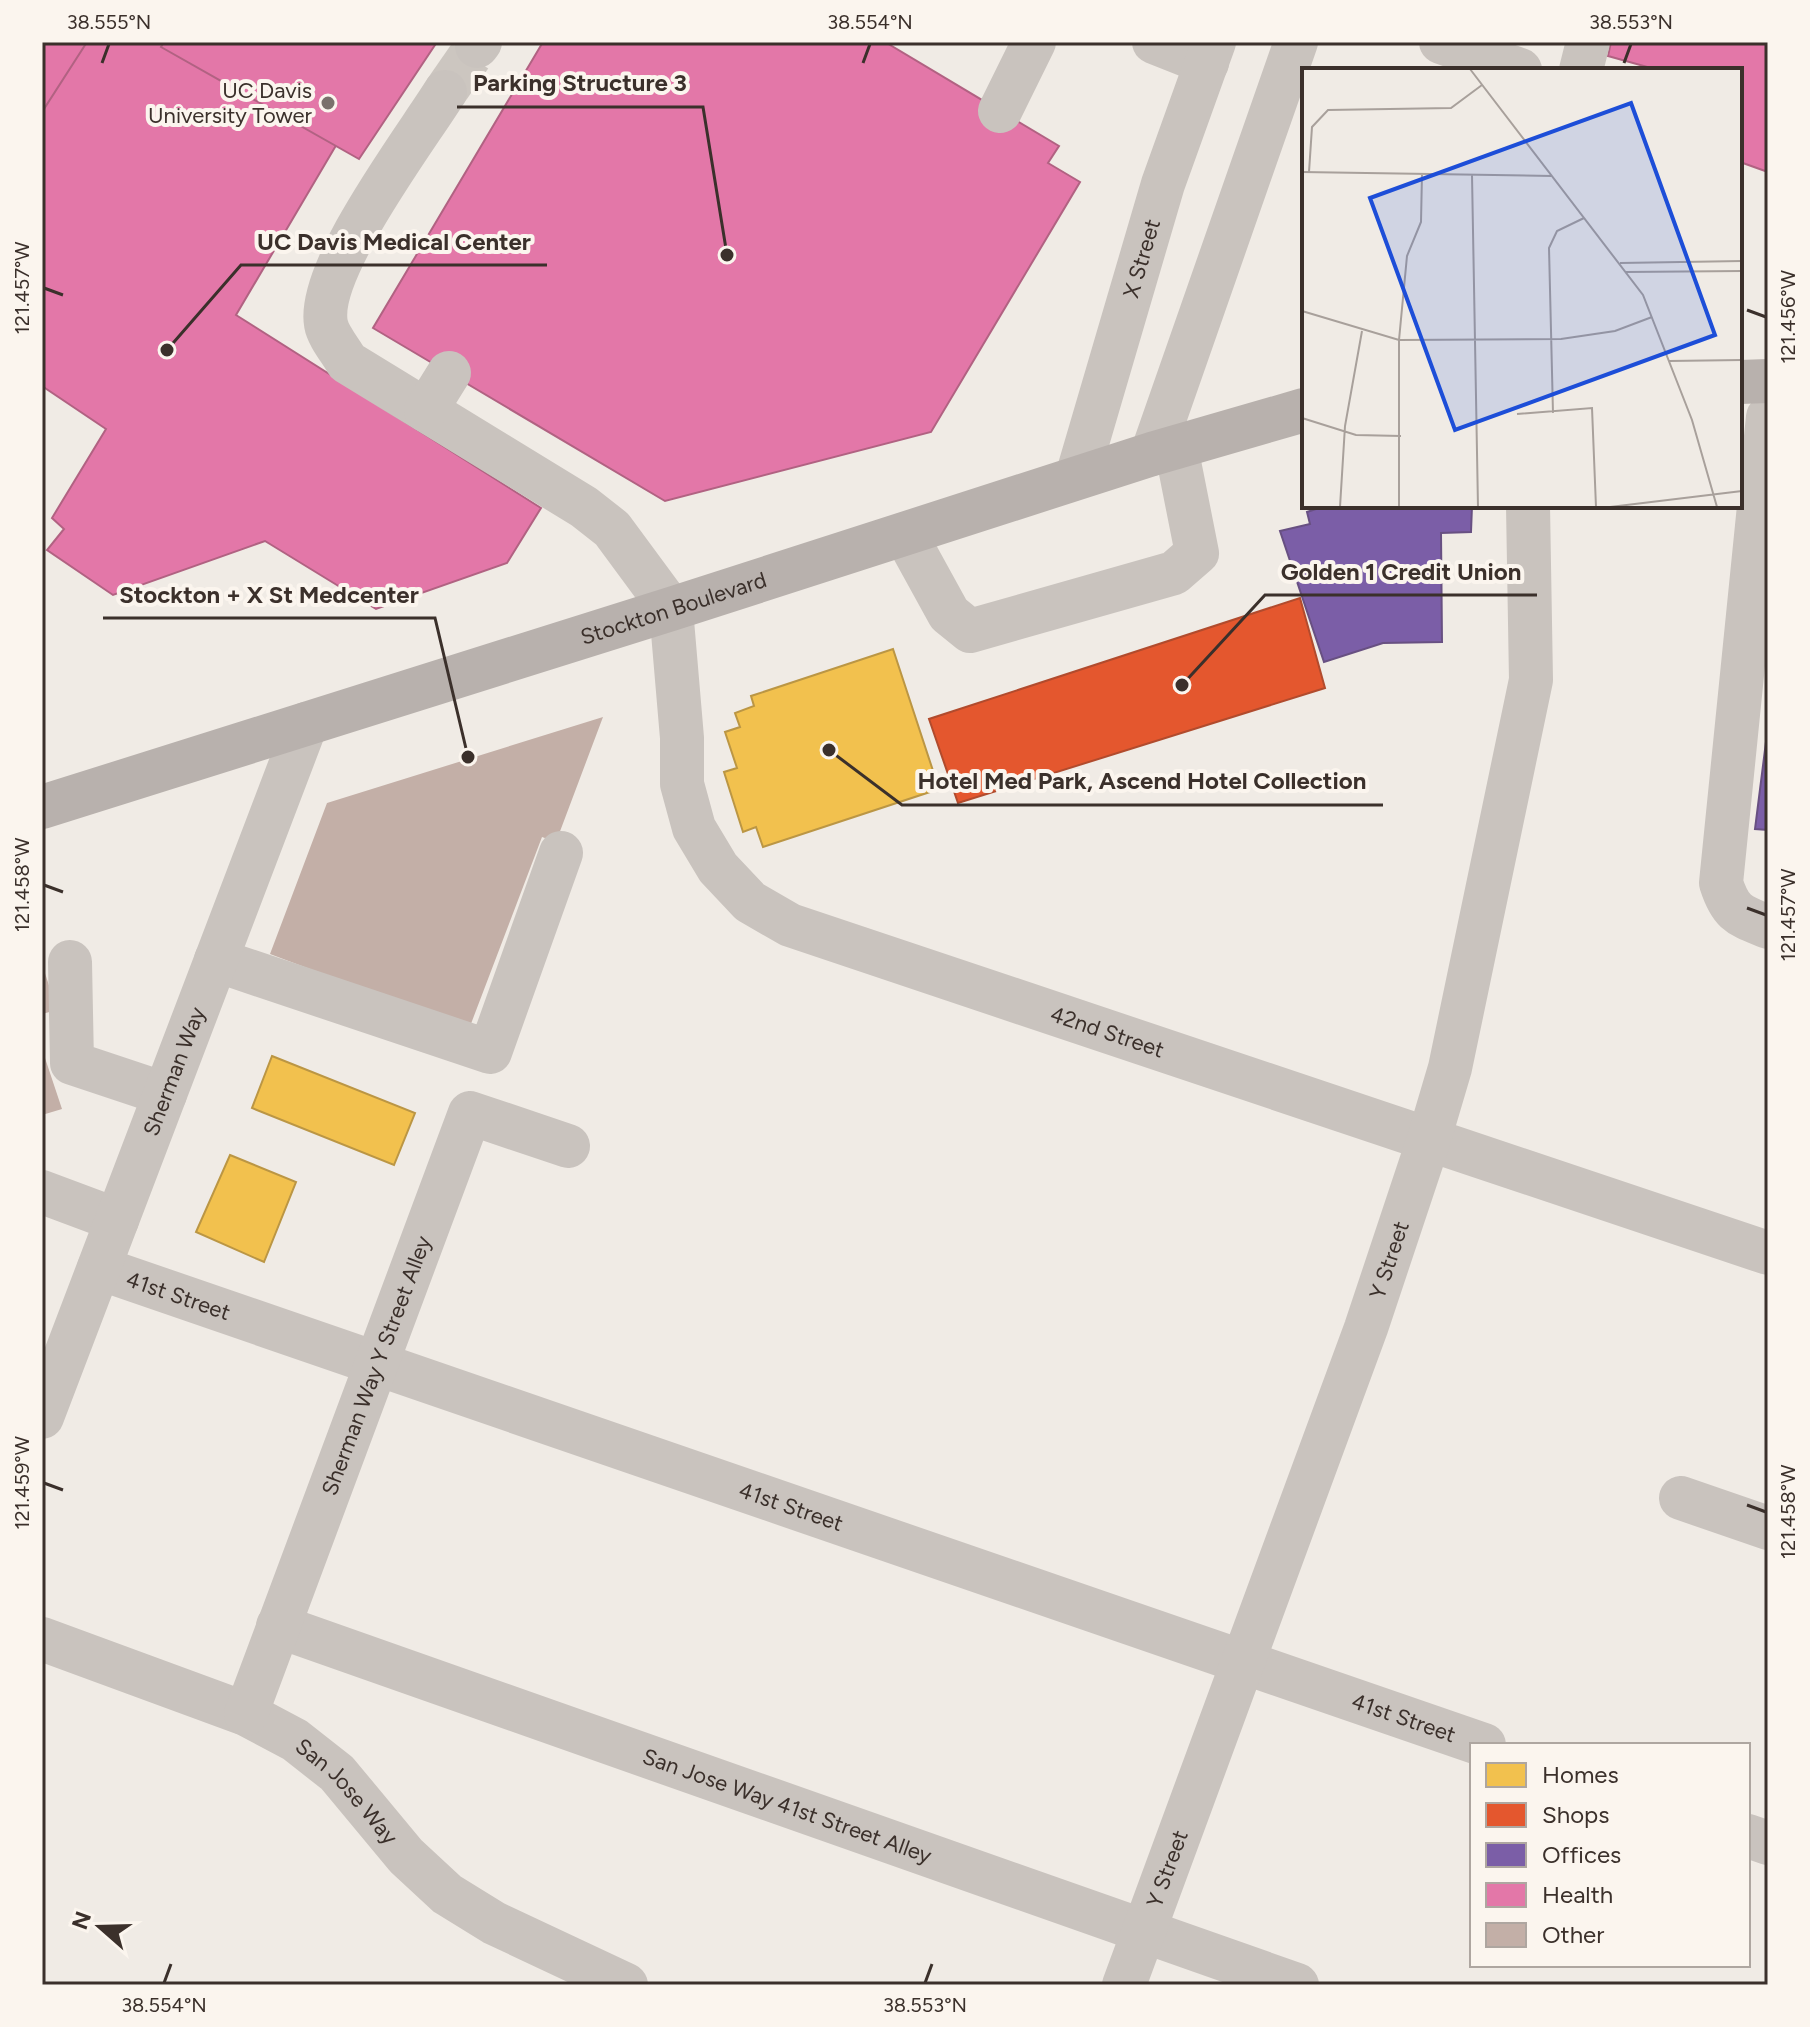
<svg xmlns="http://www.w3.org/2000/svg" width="1810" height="2027" font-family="Figtree,sans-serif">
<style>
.homes{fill:#f2c14e;stroke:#bb9644;stroke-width:2}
.shops{fill:#e4572e;stroke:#b14b2d;stroke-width:2}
.offices{fill:#7b5ea7;stroke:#685082;stroke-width:2}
.health{fill:#e377a8;stroke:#b16282;stroke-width:2}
.building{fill:#c3afa7}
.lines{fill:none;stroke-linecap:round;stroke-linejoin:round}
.minor-tunnel{stroke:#ccc6c0;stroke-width:44;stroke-dasharray:44 22;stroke-linecap:butt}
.minor{stroke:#c9c3be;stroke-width:44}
.major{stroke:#b8b1ad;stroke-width:44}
.ticks{fill:none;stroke:#3b302b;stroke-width:3}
.poi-dot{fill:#7a716c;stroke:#fbf5ee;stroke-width:3}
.labels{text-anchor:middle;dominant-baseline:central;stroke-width:8;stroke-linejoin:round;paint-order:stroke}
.poi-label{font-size:22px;fill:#3b302b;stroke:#fbf5ee;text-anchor:end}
.street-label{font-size:22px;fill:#3b302b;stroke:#fbf5ee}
.inset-road{fill:none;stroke:#a8a09b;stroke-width:2}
.view{fill:#1d4ed8;fill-opacity:0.15;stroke:#1d4ed8;stroke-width:4}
.inset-edge{fill:none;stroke:#3b302b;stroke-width:4}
.leader{fill:none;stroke:#3b302b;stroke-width:3}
.callout-dot{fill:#3b302b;stroke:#fbf5ee;stroke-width:3}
.callout-label{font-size:24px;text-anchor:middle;font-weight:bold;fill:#3b302b;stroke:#fbf5ee;stroke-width:8;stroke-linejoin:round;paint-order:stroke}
.neatline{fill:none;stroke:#3b302b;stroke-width:3}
.ticks-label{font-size:20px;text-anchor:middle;fill:#3b302b}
</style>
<rect width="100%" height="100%" fill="#f0ebe5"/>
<g class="homes">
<polygon points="893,649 939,789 763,847 756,827 743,832 724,772 737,768 725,732 740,727 735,713 754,706 751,696"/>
<polygon points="272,1056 415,1113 394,1165 252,1108"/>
<polygon points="230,1155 296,1182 264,1262 196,1232"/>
</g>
<polygon class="shops" points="1300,598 1325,688 958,803 929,719"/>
<g class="offices">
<polygon points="1325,506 1472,506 1471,532 1441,533 1442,642 1383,643 1324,662 1280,531 1310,524 1307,512"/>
<polygon points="1768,726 1768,830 1755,829"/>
</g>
<g class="health">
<polygon points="42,42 397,42 236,315 541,508 507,563 376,609 265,541 113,595 47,550 64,529 52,518 106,429 42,386"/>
<polygon points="42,42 87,42 42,112"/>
<polygon points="164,42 437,42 359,159 161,47"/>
<polygon points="543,42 885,42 1059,146 1048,163 1080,182 931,432 665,501 373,328"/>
<polygon points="1611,42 1768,42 1768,172 1740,162 1740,70 1658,70 1608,56"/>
</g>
<g class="building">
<polygon points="603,717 556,842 542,837 469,1029 270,954 327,803"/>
<polygon points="42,964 57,1010 42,1014"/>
<polygon points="42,1049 62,1109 42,1115"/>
</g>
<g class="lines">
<polyline class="minor-tunnel" points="445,92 477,46"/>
<g class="minor">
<polyline points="1154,42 1207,63"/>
<polyline points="1441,42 1520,70"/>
<polyline points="477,46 480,42"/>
<polyline points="1581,70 1588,42"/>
<path id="s1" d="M445,92C415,140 316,270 326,324C328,336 341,351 347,362L584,507L612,529L671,609L682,738V784L694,828L718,868L750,902L790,925L1768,1253"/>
<polyline points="1000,111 1034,42"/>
<polyline points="426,410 449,373"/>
<path d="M1768,417L1721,883C1731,914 1739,915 1768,927"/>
<polyline points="1152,454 1296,42"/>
<path id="s2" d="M1077,477L1163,184L1214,42"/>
<polyline points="905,534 949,614 970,631 1174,573 1197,553 1176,447"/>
<polyline points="216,960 490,1052 561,853"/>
<polyline points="70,962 72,1063 165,1094"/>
<polyline points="42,1192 117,1220"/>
<path id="s3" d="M99,1268L1484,1745"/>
<path id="s4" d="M42,1417L306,724"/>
<polyline points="1681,1498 1768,1528"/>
<path id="s5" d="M278,1626L1297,1985"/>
<path id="s6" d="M42,1639L246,1714L295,1740L337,1773L406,1856L447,1894L494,1923L626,1985"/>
<path id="s7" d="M246,1714L470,1113L568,1146"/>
<polyline points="1748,1836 1768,1843"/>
<path id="s8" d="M1124,1985L1366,1328L1429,1139L1450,1068L1531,680L1528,506"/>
</g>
<g class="major">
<polyline points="1740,382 1768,381"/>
<path id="s9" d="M42,807L671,609L1152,454L1304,410"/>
</g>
</g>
<path class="ticks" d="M102,63L109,44M863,63L870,44M1624,63L1631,44M44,288L63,295M1747,310L1766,317M44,885L63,892M1747,908L1766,915M44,1483L63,1490M1747,1505L1766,1512M164,1983L171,1964M925,1983L932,1964"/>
<circle class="poi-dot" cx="328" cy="103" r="8"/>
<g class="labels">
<g class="poi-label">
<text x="312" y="90">UC Davis<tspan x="312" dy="25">University Tower</tspan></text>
</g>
<g class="street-label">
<text stroke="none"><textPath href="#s2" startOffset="228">X Street</textPath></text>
<text stroke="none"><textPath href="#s9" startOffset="662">Stockton Boulevard</textPath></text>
<text stroke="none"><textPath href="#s1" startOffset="1416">42nd Street</textPath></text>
<text stroke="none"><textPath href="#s4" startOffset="370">Sherman Way</textPath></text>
<text stroke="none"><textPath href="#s8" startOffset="772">Y Street</textPath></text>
<text stroke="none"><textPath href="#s3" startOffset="84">41st Street</textPath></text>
<text stroke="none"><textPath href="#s7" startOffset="372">Sherman Way Y Street Alley</textPath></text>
<text stroke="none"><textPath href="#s3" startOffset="732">41st Street</textPath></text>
<text stroke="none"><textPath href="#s3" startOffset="1380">41st Street</textPath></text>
<text stroke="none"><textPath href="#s6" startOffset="346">San Jose Way</textPath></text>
<text stroke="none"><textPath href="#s5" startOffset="540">San Jose Way 41st Street Alley</textPath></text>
<text stroke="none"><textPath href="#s8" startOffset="124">Y Street</textPath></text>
</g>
</g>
<g transform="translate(1302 68)">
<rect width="440" height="440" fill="#f0ebe5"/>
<path class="inset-road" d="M168,1L341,227L390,352L415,439M0,104L250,108M7,104L10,59L26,42L149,40L180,17M170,107L176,439M318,195L440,193M324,204L440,203M0,243L97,272L259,271L313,263L350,249M367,293L440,292M251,345L247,180L255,163L282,150M215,346L290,340L294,439M0,350L54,367L99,368M38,439L43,358L60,263M97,439V272L105,188L119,154L120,106M308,439L440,423"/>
<path class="view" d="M329,35L413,267L153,362L68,130Z"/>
<rect width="440" height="440" class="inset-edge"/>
</g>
<path class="leader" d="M727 255L703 107H457M167 350L241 265H547M1182 685L1265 595H1537M468 757L435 618H103M829 750L902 805H1383"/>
<g class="callout-dot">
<circle cx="727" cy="255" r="8"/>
<circle cx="167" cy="350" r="8"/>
<circle cx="1182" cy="685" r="8"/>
<circle cx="468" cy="757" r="8"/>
<circle cx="829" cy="750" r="8"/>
</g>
<g class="callout-label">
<text x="580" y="91">Parking Structure 3</text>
<text x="394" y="250">UC Davis Medical Center</text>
<text x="1401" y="580">Golden 1 Credit Union</text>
<text x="269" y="603">Stockton + X St Medcenter</text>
<text x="1142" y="789">Hotel Med Park, Ascend Hotel Collection</text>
</g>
<rect width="1810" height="2027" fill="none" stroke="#fbf5ee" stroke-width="88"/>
<rect x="1470" y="1743" width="280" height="224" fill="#fbf5ee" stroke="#aea6a0" stroke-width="2"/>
<rect x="1486" y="1763" width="40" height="24" fill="#f2c14e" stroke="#aea6a0" stroke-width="2"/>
<text x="1542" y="1783" font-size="24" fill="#3b302b">Homes</text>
<rect x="1486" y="1803" width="40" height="24" fill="#e4572e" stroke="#aea6a0" stroke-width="2"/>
<text x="1542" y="1823" font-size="24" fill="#3b302b">Shops</text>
<rect x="1486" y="1843" width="40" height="24" fill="#7b5ea7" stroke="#aea6a0" stroke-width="2"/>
<text x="1542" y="1863" font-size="24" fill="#3b302b">Offices</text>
<rect x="1486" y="1883" width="40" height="24" fill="#e377a8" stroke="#aea6a0" stroke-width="2"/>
<text x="1542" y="1903" font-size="24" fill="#3b302b">Health</text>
<rect x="1486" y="1923" width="40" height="24" fill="#c3afa7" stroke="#aea6a0" stroke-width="2"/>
<text x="1542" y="1943" font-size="24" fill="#3b302b">Other</text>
<g transform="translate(100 1927) rotate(290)" stroke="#fbf5ee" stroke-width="6" paint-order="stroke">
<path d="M0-6L14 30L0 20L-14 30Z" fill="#3b302b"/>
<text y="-12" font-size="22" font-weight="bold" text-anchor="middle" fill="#3b302b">N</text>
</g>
<rect x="44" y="44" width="1722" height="1939" class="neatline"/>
<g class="ticks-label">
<text x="109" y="29">38.555°N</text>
<text x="870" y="29">38.554°N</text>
<text x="1631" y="29">38.553°N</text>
<text transform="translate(22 288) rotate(-90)" y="7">121.457°W</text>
<text transform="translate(1788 317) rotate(-90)" y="7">121.456°W</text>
<text transform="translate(22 885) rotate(-90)" y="7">121.458°W</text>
<text transform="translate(1788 915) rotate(-90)" y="7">121.457°W</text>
<text transform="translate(22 1483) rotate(-90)" y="7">121.459°W</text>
<text transform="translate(1788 1512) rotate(-90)" y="7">121.458°W</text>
<text x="164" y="2012">38.554°N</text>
<text x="925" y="2012">38.553°N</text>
</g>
</svg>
